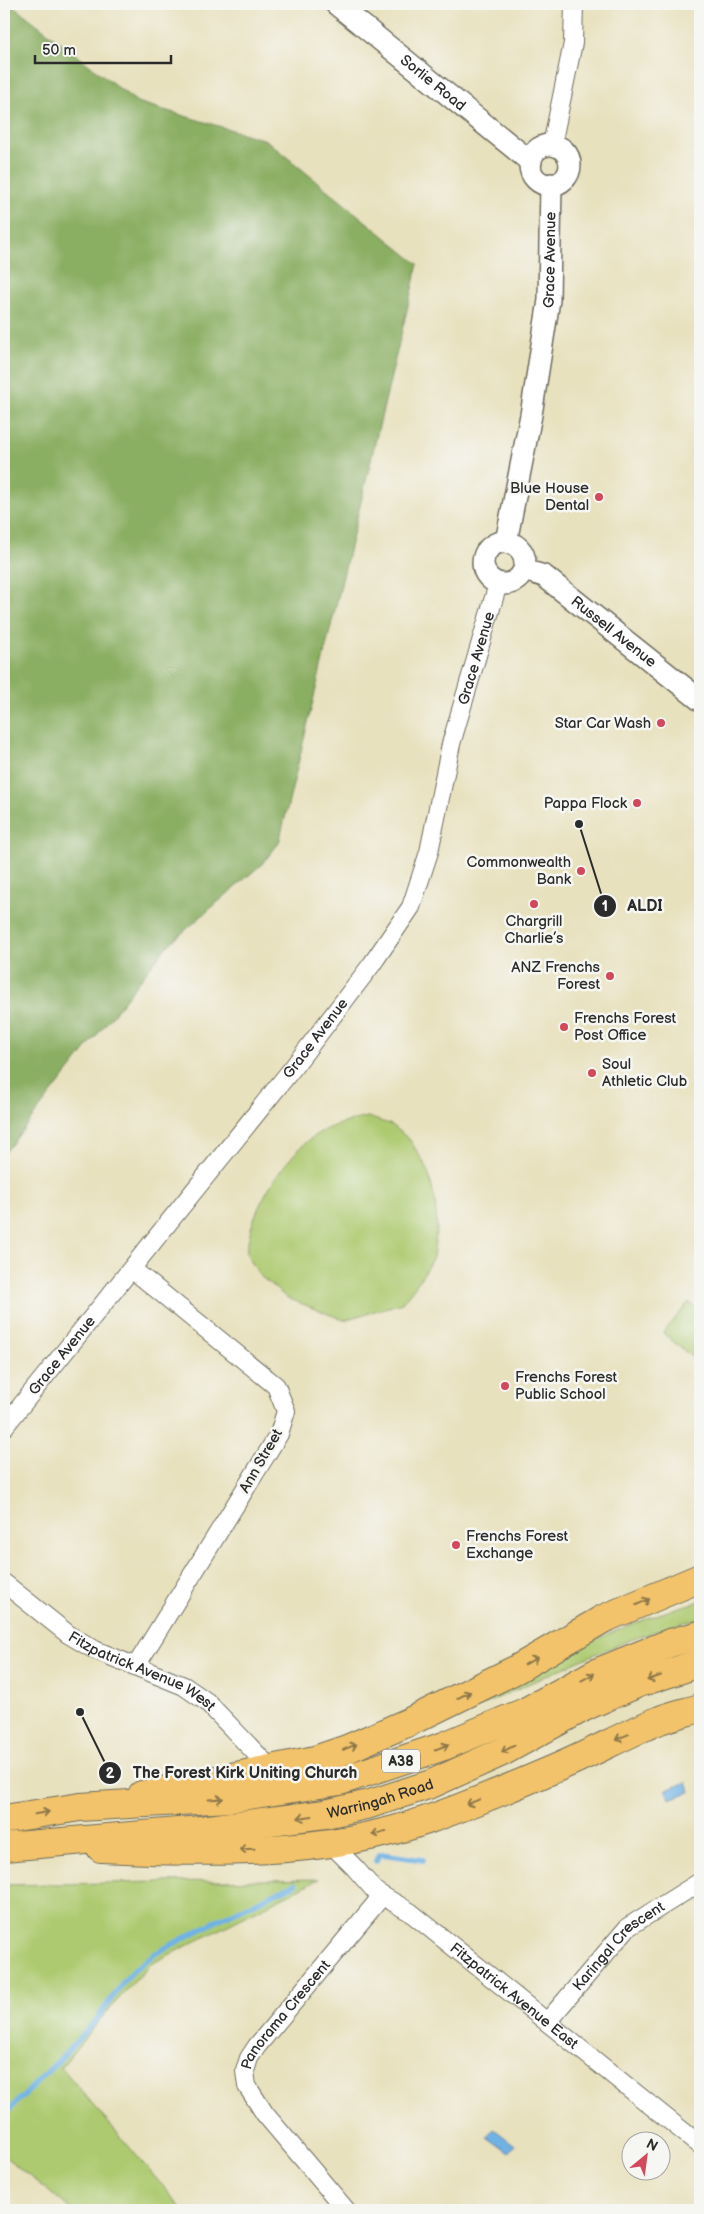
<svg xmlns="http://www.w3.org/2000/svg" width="704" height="2214" font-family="'Balsamiq Sans',sans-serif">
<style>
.green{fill:#adca70;stroke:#6c7a4e}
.forest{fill:#8aae62;stroke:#5a6c46}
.water{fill:#70b2e5;stroke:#4e6e88}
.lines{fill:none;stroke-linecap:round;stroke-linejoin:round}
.stream{stroke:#70b2e5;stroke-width:5.5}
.minor-casing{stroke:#6d6b5e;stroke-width:20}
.tertiary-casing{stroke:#6d6b5e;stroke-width:24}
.primary-casing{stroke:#6d6b5e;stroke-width:30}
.trunk-casing{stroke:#6d6b5e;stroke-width:30}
.minor{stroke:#fff;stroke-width:18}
.tertiary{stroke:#fff;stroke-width:21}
.primary{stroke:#f2c36a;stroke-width:28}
.trunk{stroke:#f2c36a;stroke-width:28}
.oneway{stroke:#8e774a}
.poi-dot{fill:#d1495b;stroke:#f6f6f2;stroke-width:2}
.labels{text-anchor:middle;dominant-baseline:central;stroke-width:5;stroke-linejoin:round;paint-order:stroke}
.shield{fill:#f6f6f2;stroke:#686867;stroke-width:1}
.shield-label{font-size:14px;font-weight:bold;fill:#2b2b2b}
.street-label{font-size:15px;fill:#2b2b2b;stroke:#f6f6f2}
.poi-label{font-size:15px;fill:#2b2b2b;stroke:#f6f6f2;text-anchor:end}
.leader{fill:none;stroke:#2b2b2b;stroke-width:2}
.callout-dot{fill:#2b2b2b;stroke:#f6f6f2;stroke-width:2}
.mark-label{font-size:15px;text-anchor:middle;font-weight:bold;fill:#fff}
.callout-label{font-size:16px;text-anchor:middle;font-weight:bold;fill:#2b2b2b;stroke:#f6f6f2;stroke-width:5;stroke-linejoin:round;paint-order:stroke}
</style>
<rect width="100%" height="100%" fill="#f6f6f2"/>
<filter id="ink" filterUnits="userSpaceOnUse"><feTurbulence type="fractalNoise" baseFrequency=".02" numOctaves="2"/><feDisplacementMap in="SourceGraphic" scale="10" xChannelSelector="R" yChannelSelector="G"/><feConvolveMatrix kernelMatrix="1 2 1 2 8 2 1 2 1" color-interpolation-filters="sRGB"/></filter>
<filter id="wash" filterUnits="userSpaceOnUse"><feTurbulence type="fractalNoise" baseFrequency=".0096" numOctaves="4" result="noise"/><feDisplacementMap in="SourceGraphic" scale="20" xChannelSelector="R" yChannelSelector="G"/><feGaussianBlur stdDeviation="1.12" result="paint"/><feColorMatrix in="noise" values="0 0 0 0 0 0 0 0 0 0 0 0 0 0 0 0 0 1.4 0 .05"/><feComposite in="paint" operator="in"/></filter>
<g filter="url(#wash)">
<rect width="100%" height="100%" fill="#e8e1be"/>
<g class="green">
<path d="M368,1117L392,1125L410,1140L427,1168L435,1200L437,1227L433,1257L419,1281L402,1303L344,1320L287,1298L259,1275L246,1253C248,1242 250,1230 254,1219C265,1189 288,1156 314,1136C330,1125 350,1121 368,1117Z"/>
<polygon points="689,1302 700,1311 700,1364 663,1333"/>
<path d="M700,1601V1618C617,1639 539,1680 461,1715L457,1706C537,1667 615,1625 700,1601Z"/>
<polygon points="319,1879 151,1964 110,2008 61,2067 183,2210 72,2210 4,2156 4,2094 8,2090 4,2085 4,1885"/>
</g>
<polygon class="forest" points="4,4 11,4 137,102 266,140 418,264 279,843 262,864 166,947 4,1154"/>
<g class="water">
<polygon points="687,1782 690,1792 669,1799 666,1790"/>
<polygon points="494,2129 515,2145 509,2153 487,2137"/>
</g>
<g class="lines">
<g class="stream">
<polyline points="376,1861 378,1856 382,1854 423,1860"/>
<polyline points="4,2115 62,2057 96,2020 125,1980 136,1968 156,1953 222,1918 295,1884"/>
</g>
</g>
</g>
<g filter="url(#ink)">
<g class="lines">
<g class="minor-casing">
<g id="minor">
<polyline points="552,145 573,43 574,4"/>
<polyline points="132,1269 276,1386 286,1411 279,1434 136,1666"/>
<path id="s1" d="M4,1427L292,1069L372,964L411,907L429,852L451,744L498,584"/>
<path id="s2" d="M4,1583L68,1634L95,1650L184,1686L207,1702L270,1768"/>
<path id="s3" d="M331,1844L355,1868L376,1892L410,1912L700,2145"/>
<path id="s4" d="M547,2022L628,1927L700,1882"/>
<path id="s5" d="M346,2210L265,2114L247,2086L245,2071L249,2058L257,2046L382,1896"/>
</g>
</g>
<g class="tertiary-casing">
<g id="tertiary">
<path id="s6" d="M336,4L531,162"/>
<circle cx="550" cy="165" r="20"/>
<circle cx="504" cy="563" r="21"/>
<path id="s7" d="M506,542L531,415L549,300L551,184"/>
<path id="s8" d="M524,570L544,576L700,700"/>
</g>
</g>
<g class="primary-casing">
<g id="primary">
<polyline points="142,1795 315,1760 347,1749 409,1722 517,1669 603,1619 700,1578"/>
<path d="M101,1848C207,1853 325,1856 427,1820C470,1805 512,1787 554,1769C590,1754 624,1735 660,1720C673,1715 687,1712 700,1708"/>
</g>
</g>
<g class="trunk-casing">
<g id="trunk">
<polyline points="4,1819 80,1807 229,1798 340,1781 444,1746 525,1712 596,1673 670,1643 700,1635"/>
<path id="s9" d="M4,1847L201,1830L325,1814L370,1804L431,1784L502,1752L586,1706L639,1683L700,1663"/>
</g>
</g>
<use href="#minor" class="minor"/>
<use href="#tertiary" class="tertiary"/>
<use href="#primary" class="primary"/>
<use href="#trunk" class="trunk"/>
</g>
<defs><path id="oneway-shaft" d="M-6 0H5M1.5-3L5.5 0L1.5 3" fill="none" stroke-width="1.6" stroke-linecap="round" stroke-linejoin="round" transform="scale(1.25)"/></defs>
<g class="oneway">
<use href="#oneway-shaft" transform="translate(643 1602) rotate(-24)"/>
<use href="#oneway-shaft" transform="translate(531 1661) rotate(-30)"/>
<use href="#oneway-shaft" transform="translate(588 1677) rotate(-29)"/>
<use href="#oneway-shaft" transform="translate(654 1678) rotate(161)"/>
<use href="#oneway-shaft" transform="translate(464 1695) rotate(-26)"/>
<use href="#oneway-shaft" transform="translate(622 1737) rotate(157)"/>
<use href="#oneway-shaft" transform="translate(350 1747) rotate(-22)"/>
<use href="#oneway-shaft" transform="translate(442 1747) rotate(-21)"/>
<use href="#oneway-shaft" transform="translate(508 1749) rotate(152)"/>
<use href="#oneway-shaft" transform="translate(216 1799) rotate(-4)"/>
<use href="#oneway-shaft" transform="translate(473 1802) rotate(158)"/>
<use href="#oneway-shaft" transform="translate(42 1813) rotate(-9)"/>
<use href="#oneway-shaft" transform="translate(305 1817) rotate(172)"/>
<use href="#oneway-shaft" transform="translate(379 1833) rotate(165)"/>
<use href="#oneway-shaft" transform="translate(247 1849) rotate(178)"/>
</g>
</g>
<g class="poi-dot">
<circle cx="599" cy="497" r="5"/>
<circle cx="661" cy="723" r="5"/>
<circle cx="637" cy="803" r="5"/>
<circle cx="581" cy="871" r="5"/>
<circle cx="534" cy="904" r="5"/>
<circle cx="610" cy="976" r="5"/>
<circle cx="564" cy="1027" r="5"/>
<circle cx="592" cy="1073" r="5"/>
<circle cx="505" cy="1386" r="5"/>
<circle cx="456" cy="1545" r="5"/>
</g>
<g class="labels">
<rect class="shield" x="382" y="1749.5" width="38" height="23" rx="4"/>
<g class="shield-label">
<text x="401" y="1761">A38</text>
</g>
<g class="street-label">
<text stroke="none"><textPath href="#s6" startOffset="125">Sorlie Road</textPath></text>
<text stroke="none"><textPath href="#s7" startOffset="286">Grace Avenue</textPath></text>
<text stroke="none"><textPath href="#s8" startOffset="110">Russell Avenue</textPath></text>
<text stroke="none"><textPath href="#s1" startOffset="918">Grace Avenue</textPath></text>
<text stroke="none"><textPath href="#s1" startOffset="498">Grace Avenue</textPath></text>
<text stroke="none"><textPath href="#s1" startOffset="92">Grace Avenue</textPath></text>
<text transform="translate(261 1461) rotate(-60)">Ann Street</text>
<text stroke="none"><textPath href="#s2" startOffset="165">Fitzpatrick Avenue West</textPath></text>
<text stroke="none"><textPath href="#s9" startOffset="380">Warringah Road</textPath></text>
<text stroke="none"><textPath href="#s4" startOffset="105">Karingal Crescent</textPath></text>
<text stroke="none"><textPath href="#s3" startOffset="239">Fitzpatrick Avenue East</textPath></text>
<text stroke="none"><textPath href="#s5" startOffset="244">Panorama Crescent</textPath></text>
</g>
<g class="poi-label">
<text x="589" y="488">Blue House<tspan x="589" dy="17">Dental</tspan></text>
<text x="651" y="723">Star Car Wash</text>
<text x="627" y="803">Pappa Flock</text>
<text x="571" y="862">Commonwealth<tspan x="571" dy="17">Bank</tspan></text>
<text x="534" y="921" text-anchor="middle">Chargrill<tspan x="534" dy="17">Charlie’s</tspan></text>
<text x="600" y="967">ANZ Frenchs<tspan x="600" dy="17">Forest</tspan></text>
<text x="574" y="1018" text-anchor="start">Frenchs Forest<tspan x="574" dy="17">Post Office</tspan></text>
<text x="602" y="1064" text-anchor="start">Soul<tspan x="602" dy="17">Athletic Club</tspan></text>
<text x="515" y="1377" text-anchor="start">Frenchs Forest<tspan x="515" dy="17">Public School</tspan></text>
<text x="466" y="1536" text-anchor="start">Frenchs Forest<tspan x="466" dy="17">Exchange</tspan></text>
</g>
</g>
<path class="leader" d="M579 824L605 906M80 1712L110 1773"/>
<g class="callout-dot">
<circle cx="579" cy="824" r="5"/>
<circle cx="80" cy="1712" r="5"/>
<circle cx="605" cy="906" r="12"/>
<circle cx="110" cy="1773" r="12"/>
</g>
<g class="mark-label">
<text x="605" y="911">1</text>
<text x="110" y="1778">2</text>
</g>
<g class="callout-label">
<text x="645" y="911">ALDI</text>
<text x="245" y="1778">The Forest Kirk Uniting Church</text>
</g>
<rect width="704" height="2214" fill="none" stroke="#f6f6f2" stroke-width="20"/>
<g transform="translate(646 2156) rotate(29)"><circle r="24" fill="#f6f6f2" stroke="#a5a5a2"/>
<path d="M0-4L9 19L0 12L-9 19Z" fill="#d1495b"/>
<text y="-8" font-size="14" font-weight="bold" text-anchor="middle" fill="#2b2b2b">N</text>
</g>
<path d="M35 55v8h136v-8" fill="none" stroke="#2b2b2b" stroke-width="2.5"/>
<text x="42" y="55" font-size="15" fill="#2b2b2b" stroke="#f6f6f2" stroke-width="4" paint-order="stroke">50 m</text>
</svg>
